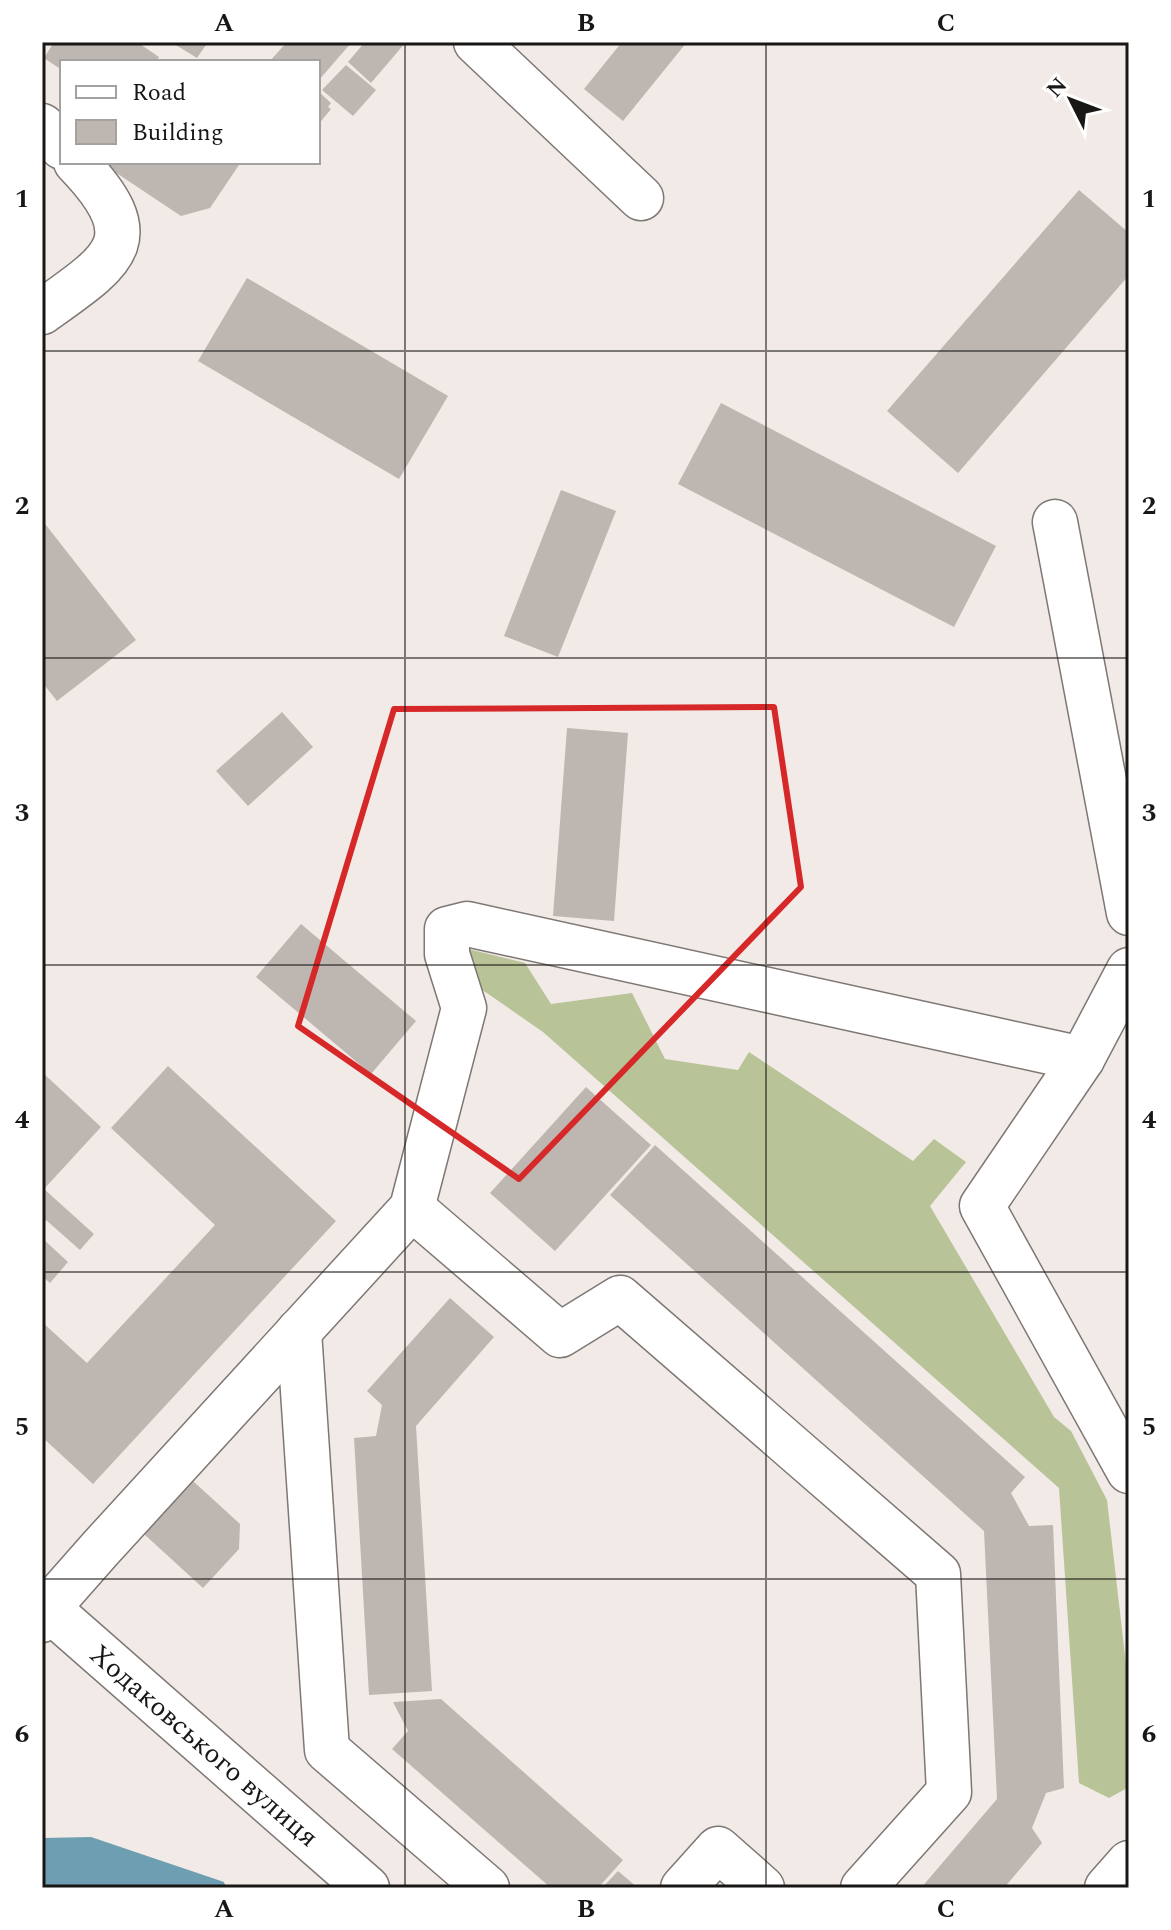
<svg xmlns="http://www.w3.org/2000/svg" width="1171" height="1930" font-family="Spectral,serif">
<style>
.forest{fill:#b9c398}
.water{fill:#6d9eb1}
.building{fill:#bdb6b1}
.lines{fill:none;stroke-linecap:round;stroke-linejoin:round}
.minor-casing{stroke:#7e7773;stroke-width:47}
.minor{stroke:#fff;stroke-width:44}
.marked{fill:none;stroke:#d62828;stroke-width:6;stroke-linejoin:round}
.grid{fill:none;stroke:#191715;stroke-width:2;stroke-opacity:0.55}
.labels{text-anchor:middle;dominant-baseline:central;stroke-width:6;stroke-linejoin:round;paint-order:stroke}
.street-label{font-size:28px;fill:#191715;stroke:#fff}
.neatline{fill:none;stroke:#191715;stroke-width:3}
.grid-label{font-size:26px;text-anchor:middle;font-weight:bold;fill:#191715}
</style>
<rect width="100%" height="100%" fill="#f2eae6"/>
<polygon class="forest" points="460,947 525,963 551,1004 632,993 665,1059 738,1070 749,1052 913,1161 934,1139 966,1162 930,1206 1054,1417 1071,1431 1107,1500 1129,1690 1129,1787 1109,1798 1079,1783 1059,1488 543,1032 468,980"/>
<polygon class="water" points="91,1837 224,1882 226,1888 42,1888 42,1838"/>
<g class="building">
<polygon points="54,42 137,42 159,57 156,62 62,62 62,70 44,58"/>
<polygon points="171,42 208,42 197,58"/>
<polygon points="287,42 352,42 318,81 318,62 269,62"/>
<polygon points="365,42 406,42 371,83 348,62"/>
<polygon points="622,42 687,42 623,121 584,89"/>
<polygon points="346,65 376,90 353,116 322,90"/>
<polygon points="318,91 331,103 328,107 331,109 318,125"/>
<polygon points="100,162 241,162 210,208 181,216"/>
<polygon points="1079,190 1129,233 1129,275 958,473 887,411"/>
<polygon points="247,278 448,396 399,479 198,361"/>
<polygon points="721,403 996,546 954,627 678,484"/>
<polygon points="561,490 616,511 558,657 504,636"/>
<polygon points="42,520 136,640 57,701 42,682"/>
<polygon points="282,712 313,747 248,806 216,771"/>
<polygon points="567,728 628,733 614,921 553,916"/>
<polygon points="301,924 416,1021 371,1074 256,977"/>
<polygon points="168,1066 336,1221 93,1484 42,1437 42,1322 87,1363 215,1225 111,1128"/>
<polygon points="42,1072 101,1127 44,1189 94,1234 80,1250 46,1220 42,1225"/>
<polygon points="586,1087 651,1145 555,1251 490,1193"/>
<polygon points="655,1145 1025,1477 1011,1493 1029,1526 1053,1525 1064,1788 1046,1793 1032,1828 1042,1843 1004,1888 921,1888 997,1799 984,1531 610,1195"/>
<polygon points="42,1238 68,1262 50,1283 42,1276"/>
<polygon points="450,1298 494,1337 416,1426 432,1691 369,1695 354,1438 376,1436 382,1405 367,1391"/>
<polygon points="193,1481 240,1524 239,1549 203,1588 144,1534"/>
<polygon points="441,1699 623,1860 598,1888 551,1888 392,1749 408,1731 393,1702"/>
<polygon points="618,1871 638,1888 602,1888"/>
</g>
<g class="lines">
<g class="minor-casing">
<g id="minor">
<polyline points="476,42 641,198"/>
<polyline points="42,126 62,147"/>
<path d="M42,312C115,260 151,240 76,162"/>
<polyline points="1055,522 1129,913"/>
<polyline points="1129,970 1082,1059 982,1206 1129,1471"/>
<polyline points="412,1208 560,1335 620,1298 938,1574 949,1792 863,1888"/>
<polyline points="299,1331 327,1750 487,1888"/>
<polyline points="42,1603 367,1888"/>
<polyline points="42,1620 48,1608 100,1549 412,1208 464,1008 447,954 447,929 467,924 1082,1059"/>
<polyline points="683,1888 718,1849 762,1888"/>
<polyline points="1107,1888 1129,1863"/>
</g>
</g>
<use href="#minor" class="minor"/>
</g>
<path class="marked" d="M774,707L801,887L519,1179L298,1026L394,709Z"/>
<path class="grid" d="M405,42V1888M766,42V1888M42,351H1129M42,658H1129M42,965H1129M42,1272H1129M42,1579H1129"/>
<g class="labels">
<g class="street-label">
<text transform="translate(204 1746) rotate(41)">Ходаковського вулиця</text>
</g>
</g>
<rect width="1171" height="1930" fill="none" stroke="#ffffff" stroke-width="88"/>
<rect x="60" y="60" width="260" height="104" fill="#ffffff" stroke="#a3a2a1" stroke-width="2"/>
<rect x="76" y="86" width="40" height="12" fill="#ffffff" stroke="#a3a2a1" stroke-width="2"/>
<text x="132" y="100" font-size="24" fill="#191715">Road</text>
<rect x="76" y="120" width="40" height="24" fill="#bdb6b1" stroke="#a3a2a1" stroke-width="2"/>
<text x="132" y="140" font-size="24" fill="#191715">Building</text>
<g transform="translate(1071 100) rotate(312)" stroke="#ffffff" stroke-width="6" paint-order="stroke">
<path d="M0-6L14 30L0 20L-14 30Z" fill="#191715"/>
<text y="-12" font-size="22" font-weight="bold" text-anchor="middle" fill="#191715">N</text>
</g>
<rect x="44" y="44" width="1083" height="1842" class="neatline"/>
<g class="grid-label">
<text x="224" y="31">A</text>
<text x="586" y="31">B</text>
<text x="946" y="31">C</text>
<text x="22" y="207">1</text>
<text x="1149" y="207">1</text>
<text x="22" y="514">2</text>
<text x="1149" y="514">2</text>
<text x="22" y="821">3</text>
<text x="1149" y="821">3</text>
<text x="22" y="1128">4</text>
<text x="1149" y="1128">4</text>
<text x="22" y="1435">5</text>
<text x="1149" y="1435">5</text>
<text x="22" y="1742">6</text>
<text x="1149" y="1742">6</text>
<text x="224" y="1917">A</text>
<text x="586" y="1917">B</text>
<text x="946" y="1917">C</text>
</g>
</svg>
